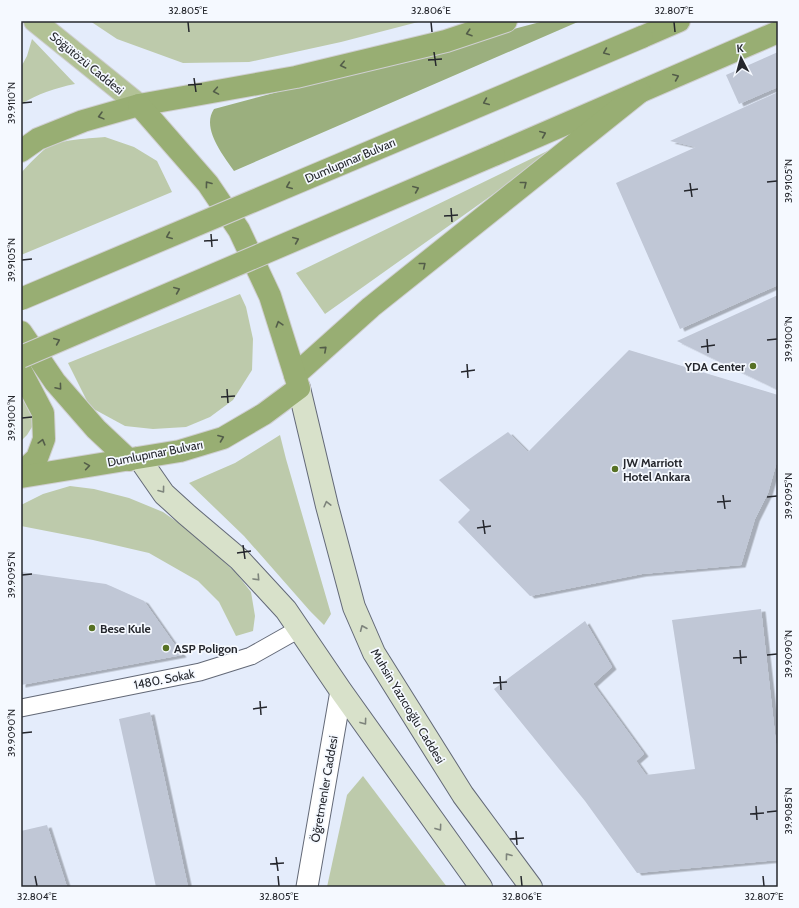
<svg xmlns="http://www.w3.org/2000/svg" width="799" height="908" font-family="Cabin,sans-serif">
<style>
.green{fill:#bdcaab}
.forest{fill:#9baf7e}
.building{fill:#c0c7d6;filter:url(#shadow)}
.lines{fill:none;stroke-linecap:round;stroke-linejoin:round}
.minor-casing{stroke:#636977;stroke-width:19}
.tertiary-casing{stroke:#636977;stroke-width:23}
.secondary-casing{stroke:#636977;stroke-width:24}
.primary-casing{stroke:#cfcfd1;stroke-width:24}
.trunk-casing{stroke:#cfcfd1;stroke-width:24}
.minor{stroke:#fff;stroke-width:17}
.tertiary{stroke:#fff;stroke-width:21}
.secondary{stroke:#d8e1ca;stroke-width:22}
.primary{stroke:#b2c296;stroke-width:22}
.trunk{stroke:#98ae73;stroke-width:22}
.trunk-bridge-casing{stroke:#cfcfd1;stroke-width:24;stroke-linecap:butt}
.trunk-bridge{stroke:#98ae73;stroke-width:22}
.oneway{stroke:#535d49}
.oneway2{stroke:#7e847c}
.ticks{fill:none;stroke:#25272d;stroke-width:1.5}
.poi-dot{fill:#577125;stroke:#f5f9ff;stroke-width:1.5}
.labels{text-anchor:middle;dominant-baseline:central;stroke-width:3.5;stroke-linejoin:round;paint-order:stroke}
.street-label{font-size:12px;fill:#25272d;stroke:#f5f9ff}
.poi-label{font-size:12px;font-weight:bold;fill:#25272d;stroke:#f5f9ff;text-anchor:start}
.neatline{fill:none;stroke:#25272d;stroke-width:1.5}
.ticks-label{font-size:10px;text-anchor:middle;fill:#25272d}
</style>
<defs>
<filter id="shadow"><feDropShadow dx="4.5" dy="2.5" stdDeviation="0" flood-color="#0004"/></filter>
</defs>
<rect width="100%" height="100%" fill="#e4ecfb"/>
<g class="green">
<polygon points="90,21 422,21 341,42 249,62 183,63 117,39"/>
<path d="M32,39L75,84C55,88 38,94 21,104V67L27,56Z"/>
<path d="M105,137L134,147L157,161L172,192L21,255V173C28,165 42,150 51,145C62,140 92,138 105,137Z"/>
<polygon points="568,141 325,314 296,273"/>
<polygon points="240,294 246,307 253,339 252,370 233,400 210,417 186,427 153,429 125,426 90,407 68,363"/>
<polygon points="21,387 32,405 32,427 27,435 21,441"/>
<polygon points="280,435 286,459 331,614 324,625 310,611 244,536 189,483 235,463"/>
<polygon points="70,486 94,489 129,498 163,512 197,536 237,574 251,592 255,616 253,631 236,636 219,602 198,581 149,553 93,540 21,526 21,505 43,494"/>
<polygon points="363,776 447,887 327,887 347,795"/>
</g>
<path class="forest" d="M544,21H580L234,171C223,155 201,128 214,109Z"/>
<g class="building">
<polygon points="778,52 778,87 739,104 726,75"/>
<polygon points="778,92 778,285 680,329 616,183 696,147 670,141"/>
<polygon points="778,295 778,390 677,341"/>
<polygon points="629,350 778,395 778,458 768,493 755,519 741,565 642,574 530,596 458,522 470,510 439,480 508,432 528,452"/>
<polygon points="21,572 106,584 144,601 182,655 21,685"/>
<polygon points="761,609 778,761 778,860 637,873 585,801 494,689 585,621 612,667 593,684 644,754 636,761 646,775 695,769 672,620"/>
<polygon points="150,712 188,887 156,887 119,719"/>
<polygon points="47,825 67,887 21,887 21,831"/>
</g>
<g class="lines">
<g class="minor-casing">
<polyline id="minor" points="21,708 200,672 251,656 299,629"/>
</g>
<g class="tertiary-casing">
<polyline id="tertiary" points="307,887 341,691"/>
</g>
<g class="secondary-casing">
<g id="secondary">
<polyline points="299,388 327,506 354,607 374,653 463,795 531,887"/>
<polyline points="139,458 164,494 186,514 239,559 286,610 341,691 481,887"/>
</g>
</g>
<g class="primary-casing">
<polyline id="primary" points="35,21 139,105"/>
</g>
<g class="trunk-casing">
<g id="trunk">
<polyline points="642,37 679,21"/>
<polyline points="21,151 38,139 83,121 139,105 296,77 446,41 506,21"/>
<polyline points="494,155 778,32"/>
<polyline points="21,332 55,382 96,429 129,460"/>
<polyline points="21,371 43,413 44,439 37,458 21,473"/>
<polyline points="295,375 371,307 640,92"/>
<polyline points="21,477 180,451 223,438 264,414 299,388 270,296 239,230 208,184 139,105"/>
</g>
</g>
<use href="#minor" class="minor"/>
<use href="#tertiary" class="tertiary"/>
<use href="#secondary" class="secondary"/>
<use href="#primary" class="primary"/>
<use href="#trunk" class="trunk"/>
<g class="trunk-bridge-casing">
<g id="trunk-bridge">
<polyline points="21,299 642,37"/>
<polyline points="21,357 494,155"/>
</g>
</g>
<use href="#trunk-bridge" class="trunk-bridge"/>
</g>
<defs><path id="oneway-chevron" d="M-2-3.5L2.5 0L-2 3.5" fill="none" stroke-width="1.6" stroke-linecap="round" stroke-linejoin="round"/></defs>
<g class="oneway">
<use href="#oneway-chevron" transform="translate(469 33) rotate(162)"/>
<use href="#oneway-chevron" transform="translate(606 52) rotate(157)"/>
<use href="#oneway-chevron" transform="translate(343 65) rotate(167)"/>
<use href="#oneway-chevron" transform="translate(676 77) rotate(-23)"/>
<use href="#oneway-chevron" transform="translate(216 91) rotate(170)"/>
<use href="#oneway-chevron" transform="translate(486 102) rotate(157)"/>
<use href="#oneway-chevron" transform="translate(101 116) rotate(165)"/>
<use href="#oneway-chevron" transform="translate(543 134) rotate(-23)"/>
<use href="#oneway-chevron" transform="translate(208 184) rotate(-127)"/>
<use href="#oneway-chevron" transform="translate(524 184) rotate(-38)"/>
<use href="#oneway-chevron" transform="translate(289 186) rotate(157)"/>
<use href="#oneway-chevron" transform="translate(416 189) rotate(-23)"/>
<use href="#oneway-chevron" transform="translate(169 236) rotate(157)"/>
<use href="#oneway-chevron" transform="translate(296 240) rotate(-23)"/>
<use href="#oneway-chevron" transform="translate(423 265) rotate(-39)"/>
<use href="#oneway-chevron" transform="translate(177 290) rotate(-23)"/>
<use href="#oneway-chevron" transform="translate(279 324) rotate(-107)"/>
<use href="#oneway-chevron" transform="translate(57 341) rotate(-23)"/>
<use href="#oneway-chevron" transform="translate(324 349) rotate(-42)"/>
<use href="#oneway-chevron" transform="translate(59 387) rotate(50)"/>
<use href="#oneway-chevron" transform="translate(221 438) rotate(-21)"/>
<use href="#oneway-chevron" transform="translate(42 442) rotate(-75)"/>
<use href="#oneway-chevron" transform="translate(87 466) rotate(-9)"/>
</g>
<g class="oneway2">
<use href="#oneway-chevron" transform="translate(162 490) rotate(53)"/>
<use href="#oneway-chevron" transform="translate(327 504) rotate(-104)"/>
<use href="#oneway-chevron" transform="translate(257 578) rotate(47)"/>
<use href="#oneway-chevron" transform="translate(363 628) rotate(-113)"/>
<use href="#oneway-chevron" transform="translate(364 722) rotate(54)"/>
<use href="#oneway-chevron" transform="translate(439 828) rotate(54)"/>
<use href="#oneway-chevron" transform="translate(508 856) rotate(-127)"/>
</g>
<path class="ticks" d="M188,22L189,32M431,22L432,32M674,22L675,32M434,52L436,66M428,60L442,59M194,78L196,92M188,85L202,84M22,103L32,102M767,182L777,181M690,183L692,197M684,191L698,189M451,208L452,222M444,216L458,215M211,234L212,247M204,241L218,240M22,260L32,259M707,339L708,353M767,340L777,339M701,347L715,345M467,364L468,378M461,372L475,370M227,389L228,403M221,397L235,396M22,418L32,417M723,495L725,509M767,497L777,496M717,502L731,501M483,520L485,534M477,528L491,526M243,545L245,559M237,553L251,551M22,575L32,574M740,650L741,664M767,655L777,654M733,658L747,657M500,676L501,690M493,683L507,682M260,701L261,715M253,709L267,707M22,733L32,732M756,806L757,820M767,812L777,811M750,814L764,813M516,831L517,845M510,839L524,838M276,857L278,871M270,864L284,863M35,876L37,886M278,876L279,886M521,876L522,886M763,876L764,886"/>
<g class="poi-dot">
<circle cx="753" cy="366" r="4"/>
<circle cx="615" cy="469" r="4"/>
<circle cx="92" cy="628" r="4"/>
<circle cx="166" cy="648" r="4"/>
</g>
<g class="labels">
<g class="street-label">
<text transform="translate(87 63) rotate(39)">Söğütözü Caddesi</text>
<text transform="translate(350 160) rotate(-23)">Dumlupınar Bulvarı</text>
<text transform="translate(155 453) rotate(-11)">Dumlupınar Bulvarı</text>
<text transform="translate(164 679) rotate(-11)">1480. Sokak</text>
<text transform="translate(408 706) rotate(59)">Muhsin Yazıcıoğlu Caddesi</text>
<text transform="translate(324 789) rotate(-80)">Öğretmenler Caddesi</text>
</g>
<g class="poi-label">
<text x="745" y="366" text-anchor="end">YDA Center</text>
<text x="623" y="462">JW Marriott<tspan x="623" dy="14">Hotel Ankara</tspan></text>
<text x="100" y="628">Bese Kule</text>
<text x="174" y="648">ASP Poligon</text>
</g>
</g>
<rect width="799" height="908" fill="none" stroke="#f5f9ff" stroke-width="44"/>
<g transform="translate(741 58) rotate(354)" stroke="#f5f9ff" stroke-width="3" paint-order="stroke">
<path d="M0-3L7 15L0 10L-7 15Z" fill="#25272d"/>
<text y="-6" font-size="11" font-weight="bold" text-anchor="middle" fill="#25272d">K</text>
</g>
<rect x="22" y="22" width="755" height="864" class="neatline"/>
<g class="ticks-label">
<text x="188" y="14">32.805°E</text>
<text x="431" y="14">32.806°E</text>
<text x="674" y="14">32.807°E</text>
<text transform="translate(11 103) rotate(-90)" y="4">39.9110°N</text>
<text transform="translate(788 181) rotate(-90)" y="4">39.9105°N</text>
<text transform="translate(11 260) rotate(-90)" y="4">39.9105°N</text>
<text transform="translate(788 339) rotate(-90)" y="4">39.9100°N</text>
<text transform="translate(11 418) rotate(-90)" y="4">39.9100°N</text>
<text transform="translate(788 496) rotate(-90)" y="4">39.9095°N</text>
<text transform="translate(11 575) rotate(-90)" y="4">39.9095°N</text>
<text transform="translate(788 654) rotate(-90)" y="4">39.9090°N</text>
<text transform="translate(11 733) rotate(-90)" y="4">39.9090°N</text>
<text transform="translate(788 811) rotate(-90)" y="4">39.9085°N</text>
<text x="37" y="900">32.804°E</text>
<text x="279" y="900">32.805°E</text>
<text x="522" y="900">32.806°E</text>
<text x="764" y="900">32.807°E</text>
</g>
</svg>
